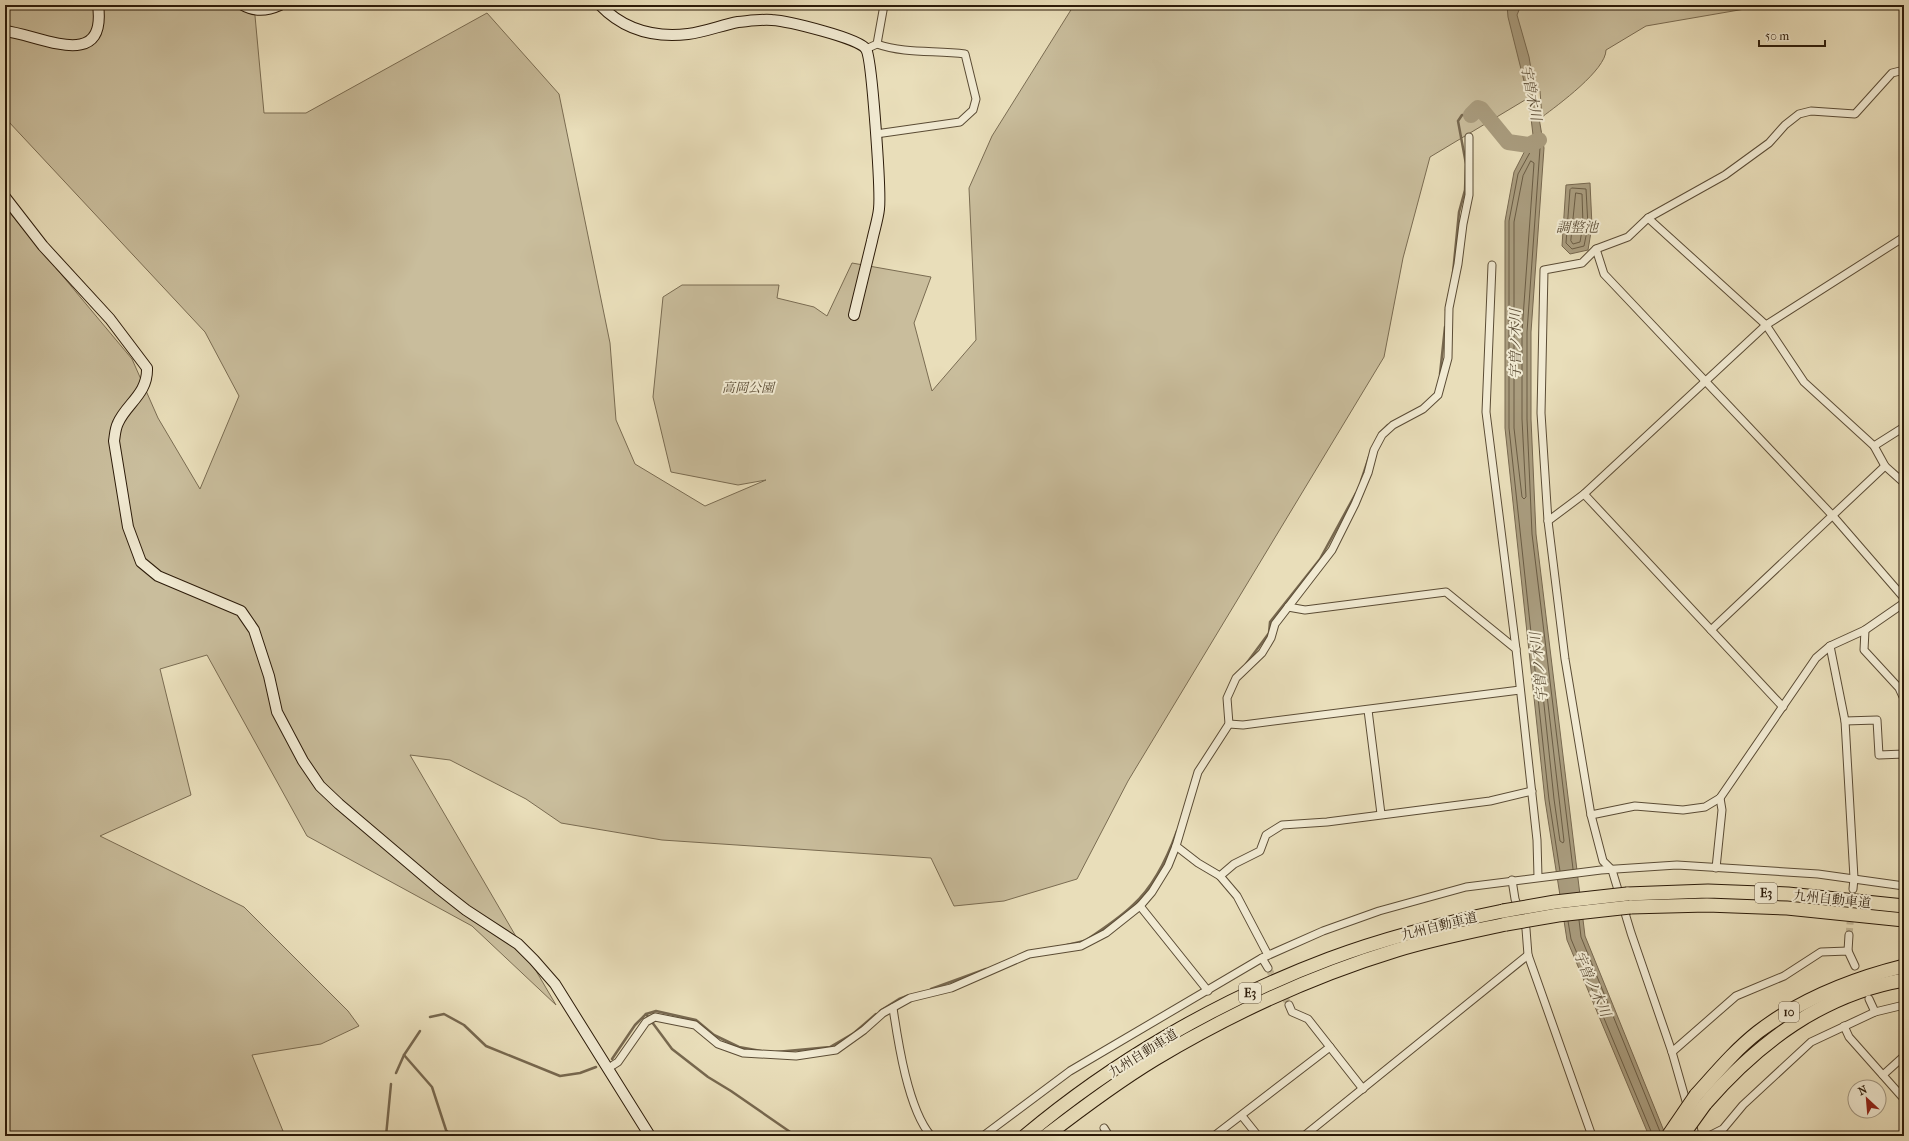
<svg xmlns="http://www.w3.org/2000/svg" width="1909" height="1141" font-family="'IM FELL French Canon','Noto Serif JP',serif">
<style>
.green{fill:#c9bd9c;stroke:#7a6c52}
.water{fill:#a99c7e;stroke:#77684f}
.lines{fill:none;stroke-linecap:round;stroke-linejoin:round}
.shore{stroke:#6a5c44;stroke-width:1}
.stream{stroke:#77684f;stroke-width:2.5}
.river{stroke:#a99c7e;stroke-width:16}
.street-tunnel{stroke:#c3b797;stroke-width:7;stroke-dasharray:7 3.5;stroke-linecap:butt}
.street-casing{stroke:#5b4c35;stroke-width:9}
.secondary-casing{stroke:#2c1b09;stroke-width:12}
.highway-casing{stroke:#2c1b09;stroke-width:15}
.street{stroke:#f1ead2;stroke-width:7}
.secondary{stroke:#f1ead2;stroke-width:10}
.highway{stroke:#e9deba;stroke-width:13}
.highway-bridge-casing{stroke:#2c1b09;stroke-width:15;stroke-linecap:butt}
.highway-bridge{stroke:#e9deba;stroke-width:13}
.labels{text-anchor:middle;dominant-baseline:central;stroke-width:4;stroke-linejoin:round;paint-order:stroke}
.shield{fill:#f1ead2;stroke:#675945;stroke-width:1}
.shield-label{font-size:12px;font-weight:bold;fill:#2c1b09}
.park-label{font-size:13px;font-style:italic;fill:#5b4c35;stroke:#f1ead2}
.street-label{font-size:13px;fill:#2c1b09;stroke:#f1ead2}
.water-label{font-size:14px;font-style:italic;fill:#5e4f38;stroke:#f1ead2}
</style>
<rect width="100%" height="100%" fill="#e9deba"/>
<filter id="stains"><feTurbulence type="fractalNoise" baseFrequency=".005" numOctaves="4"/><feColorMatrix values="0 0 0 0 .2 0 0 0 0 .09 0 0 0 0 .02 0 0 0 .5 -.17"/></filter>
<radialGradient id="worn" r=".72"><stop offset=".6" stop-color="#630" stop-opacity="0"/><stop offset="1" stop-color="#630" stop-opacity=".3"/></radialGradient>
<path class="green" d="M5,5H254L264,113H306L487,13L559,94L610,343L616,420L635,464L705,506L766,480L738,485L671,472L653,397L663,297L682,285H779L777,298L814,307L827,316L852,263L931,277L914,323L932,391L976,340L969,188L992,136L1074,5H1768L1646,26L1606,50C1606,70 1558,105 1542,117L1540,91L1430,157L1403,258L1384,357L1128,781L1077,879L1004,901L954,906L931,858L662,840L561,823L526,799L450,760L410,755L556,1005L472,926L307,836L207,655L160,669L191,795L100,836L244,907L348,1011L359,1026L321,1044L252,1055L285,1136H5V207L132,359L158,418L200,489L239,396L205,332L8,121L5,73Z"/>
<g class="water">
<polygon points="1507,5 1521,5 1517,15 1529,57 1544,148 1531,332 1531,419 1536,534 1585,936 1666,1136 1649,1136 1567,940 1545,800 1505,428 1505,221 1514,172 1533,135 1529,101 1508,17"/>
<polygon points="1590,183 1592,226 1588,250 1570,254 1562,246 1566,185"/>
</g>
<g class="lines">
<g class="shore">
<polygon points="1531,161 1534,163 1522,332 1522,419 1526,497 1524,499 1522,497 1514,428 1514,222 1523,176"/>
<polygon points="1572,188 1586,189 1588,226 1584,246 1572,249 1566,243 1570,190"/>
<polygon points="1576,193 1582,194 1583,225 1580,242 1573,244 1571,241"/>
<polygon points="1544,693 1547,695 1564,841 1563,843 1560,841 1554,799 1543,695"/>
<polyline points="1560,871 1549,800 1509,428 1509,221 1518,174 1538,138 1539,140 1540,148 1527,332 1527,419 1532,534 1573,869"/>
<polyline points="1579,920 1581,937 1661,1134"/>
<polyline points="1568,921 1571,939 1653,1136"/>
</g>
<g class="stream">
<polyline points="1453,273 1459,212 1465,190 1466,164 1458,121 1462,115 1471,115"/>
<polyline points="1446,310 1449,294"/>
<polyline points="1440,374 1445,327"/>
<polyline points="1380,433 1388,425"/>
<polyline points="1361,481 1369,457"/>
<polyline points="1246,664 1269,633 1270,622 1320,559 1356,493"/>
<path d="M1088,939C1104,928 1120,918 1133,905C1153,887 1168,856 1177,831"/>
<polyline points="1067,945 1084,941"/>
<polyline points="931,989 986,969"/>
<polyline points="880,1011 899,999 907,996"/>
<polyline points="646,1014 672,1049 708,1077 731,1091 796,1136"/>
<polyline points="430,1017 444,1014 464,1025 486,1046 560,1076 580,1073 596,1067"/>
<polyline points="776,1052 830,1047 854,1033 876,1014"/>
<polyline points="404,1055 432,1087 446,1130 451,1136"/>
<polyline points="612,1059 635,1025 646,1014 656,1011 696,1020 714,1035 739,1047 761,1051"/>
<polyline points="396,1073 404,1055 420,1031"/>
<polyline points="386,1136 391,1084"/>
</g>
<polyline class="river" points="1471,115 1478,108 1481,109 1508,142 1529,145 1539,140"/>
<g class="street-tunnel">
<polyline points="1849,935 1851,913"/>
<polyline points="1268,968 1289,1005"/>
</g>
<g class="street-casing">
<g id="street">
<polyline points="866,49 877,44 884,5"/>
<path d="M876,134L960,122L973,110L976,99L965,54C936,50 905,54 877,44"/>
<polyline points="1648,218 1766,325 1804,382 1874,446 1885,466 1904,483"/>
<polyline points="1596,249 1604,274 1833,516 1904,598"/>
<polyline points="1492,265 1486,412 1516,649"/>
<polyline points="1874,446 1904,427"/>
<polyline points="1584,494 1783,707"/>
<polyline points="1548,521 1584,494 1766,325 1904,237"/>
<polyline points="1288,607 1305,610 1446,592 1516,649 1537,840 1538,877"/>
<polyline points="1711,630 1885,466"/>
<polyline points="1865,630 1864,650 1899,688 1904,699"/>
<polyline points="1830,646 1845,721 1854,878 1853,889"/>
<polyline points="1368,710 1381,814"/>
<polyline points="1845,721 1877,720 1879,755 1904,754"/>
<polyline points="1229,724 1243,725 1520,690"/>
<polyline points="1591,815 1635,806 1683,810 1705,807 1720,798 1816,658 1830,646 1865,630 1904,603"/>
<polyline points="1176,846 1198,863 1220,876 1234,864 1260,851 1266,835 1282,825 1327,822 1490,801 1532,791"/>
<polyline points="1716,868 1722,810 1720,798"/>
<polyline points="1220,876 1237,896 1268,955"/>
<polyline points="1512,880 1515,899 1526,929 1528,955 1592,1136"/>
<polyline points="1140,906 1208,991"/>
<polyline points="1848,951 1849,935"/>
<polyline points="1262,958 1268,968"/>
<polyline points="1869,999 1875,1012"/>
<polyline points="1289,1005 1292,1012 1308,1019 1363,1089"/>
<path d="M893,1008C898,1042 908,1109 931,1136"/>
<polyline points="1844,1026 1849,1037 1904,1099"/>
<polyline points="1672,1052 1736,996 1784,976 1821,952 1848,951 1855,966"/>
<polyline points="607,1069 618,1062 646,1022 655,1017 695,1025 718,1044 743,1053 796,1056 836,1050 864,1030 883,1013 910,998 951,988 1029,954 1081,946 1106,933 1140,906 1152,892 1168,866 1176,846 1198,772 1229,724 1227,698 1236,678 1262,653 1271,638 1275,624 1332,550 1355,504 1368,473 1374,450 1382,435 1393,425 1423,409 1438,395 1448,358 1449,308 1458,264 1463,224 1469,195 1469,137"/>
<polyline points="1883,1075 1904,1056"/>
<polyline points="1688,1108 1672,1052 1631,933 1612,870 1603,861 1591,815 1565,659 1548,521 1541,413 1544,270 1582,263 1596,249 1628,237 1648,218 1725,175 1769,143 1785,125 1799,114 1811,111 1855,114 1892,73 1904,70"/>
<polyline points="1242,1116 1258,1136"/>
<polyline points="1692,1122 1695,1136"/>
<polyline points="1104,1128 1109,1136"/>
<polyline points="983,1136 1070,1071 1262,958 1323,931 1379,911 1466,887 1601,870 1677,865 1818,874 1904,886"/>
<polyline points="1214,1136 1330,1047"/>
<polyline points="1304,1136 1528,955"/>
<polyline points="1709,1136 1723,1129 1743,1105 1811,1042 1875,1012 1904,1005"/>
</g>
</g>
<g class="secondary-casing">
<g id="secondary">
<path d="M243,5C255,12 267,11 280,5"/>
<path d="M600,5C624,30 653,38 688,34C705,32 722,25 738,22C749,21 761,19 772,20C787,21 859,38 866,49C872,58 881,191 879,209C878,219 874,231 872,241C866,266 860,290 854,315"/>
<path d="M5,31C40,35 107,73 98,5"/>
<path d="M5,197L43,246L110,319L147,368C148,394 126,404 118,423C115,429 115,435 114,441L128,527L141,562L158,576L241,611L254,630L269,676L277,712L303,761L320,786L339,804L438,888L466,910L518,944L534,960L555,984L650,1136"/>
</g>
</g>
<g class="highway-casing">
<g id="highway">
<polyline points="1627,894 1708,891 1788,894 1904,906"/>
<polyline points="1630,907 1707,905 1787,908 1904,920"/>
<path d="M1696,1095C1716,1073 1735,1050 1758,1032C1801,999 1852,979 1904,966"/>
<path d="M1705,1104C1758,1043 1822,994 1904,980"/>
<path d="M1025,1136C1114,1061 1220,1000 1329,959C1385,938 1444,923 1503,911"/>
<path d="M1046,1136C1081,1109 1117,1082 1155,1059C1230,1014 1312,976 1397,950C1433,939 1469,932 1506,924"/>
</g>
</g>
<use href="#street" class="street"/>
<use href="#secondary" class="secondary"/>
<use href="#highway" class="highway"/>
<g class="highway-bridge-casing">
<g id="highway-bridge">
<polyline points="1503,911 1555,902 1627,894"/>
<polyline points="1506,924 1558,915 1630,907"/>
<polyline points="1668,1136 1696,1095"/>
<polyline points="1682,1136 1705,1104"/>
</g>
</g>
<use href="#highway-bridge" class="highway-bridge"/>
</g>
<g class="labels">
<g class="shield">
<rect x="1755" y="883" width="22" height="20" rx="3"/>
<rect x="1239" y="983" width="22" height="20" rx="3"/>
<rect x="1779" y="1002" width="20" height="20" rx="3"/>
</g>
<g class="shield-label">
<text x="1766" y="893">E3</text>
<text x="1250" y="993">E3</text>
<text x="1789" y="1012">10</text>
</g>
<g class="park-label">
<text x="748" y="387">高岡公園</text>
</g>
<g class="street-label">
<text transform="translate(1832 899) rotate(6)">九州自動車道</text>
<text transform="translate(1439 926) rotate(-14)">九州自動車道</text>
<text transform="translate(1143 1053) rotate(-32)">九州自動車道</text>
</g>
<g class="water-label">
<text transform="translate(1531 93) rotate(79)">宇曽木川</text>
<text x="1577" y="227">調整池</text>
<text transform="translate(1515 344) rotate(-90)">宇曽ノ木川</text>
<text transform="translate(1539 667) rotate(-96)">宇曽ノ木川</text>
<text transform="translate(1592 984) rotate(66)">宇曽ノ木川</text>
</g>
</g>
<rect width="1909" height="1141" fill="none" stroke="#e9deba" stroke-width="20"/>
<rect x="6" y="6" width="1897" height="1129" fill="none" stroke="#2c1b09" stroke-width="2"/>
<rect x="10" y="10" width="1889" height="1121" fill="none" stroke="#2c1b09"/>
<g transform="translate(1867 1099) rotate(334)"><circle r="19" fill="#f1ead2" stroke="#a29782"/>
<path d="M0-3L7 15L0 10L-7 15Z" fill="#8f2418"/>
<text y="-6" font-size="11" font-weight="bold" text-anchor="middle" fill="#2c1b09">N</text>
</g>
<path d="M1759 40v6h66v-6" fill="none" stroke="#2c1b09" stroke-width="2"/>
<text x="1765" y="40" font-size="12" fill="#2c1b09" stroke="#f1ead2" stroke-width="3" paint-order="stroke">50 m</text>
<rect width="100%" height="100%" filter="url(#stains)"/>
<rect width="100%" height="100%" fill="url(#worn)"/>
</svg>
